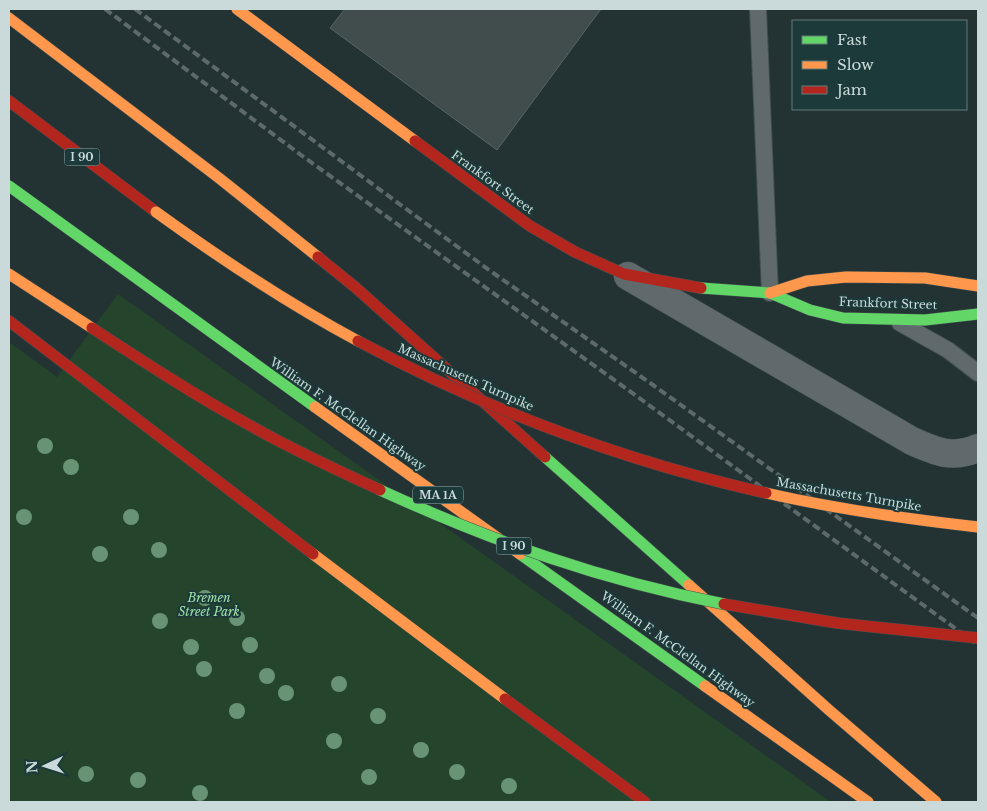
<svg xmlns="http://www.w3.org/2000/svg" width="987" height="811" font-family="'Libre Baskerville',serif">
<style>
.green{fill:#24452c}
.building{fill:#404d4c;stroke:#586563}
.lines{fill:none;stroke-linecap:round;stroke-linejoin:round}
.lane-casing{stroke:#434f4f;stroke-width:18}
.street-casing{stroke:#434f4f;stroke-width:29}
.fast-casing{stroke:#434f4f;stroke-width:12}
.slow-casing{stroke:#434f4f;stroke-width:12}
.jam-casing{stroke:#434f4f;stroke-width:12}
.lane{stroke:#606a6d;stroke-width:16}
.street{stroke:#606a6d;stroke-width:28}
.fast{stroke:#63d668;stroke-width:11}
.slow{stroke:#ff974d;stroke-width:11}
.jam{stroke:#b3261e;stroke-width:11}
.rail{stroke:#5e6a6a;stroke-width:4;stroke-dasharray:8 4;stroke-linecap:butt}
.fast-bridge-casing{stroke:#434f4f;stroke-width:12;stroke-linecap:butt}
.slow-bridge-casing{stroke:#434f4f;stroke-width:12;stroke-linecap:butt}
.jam-bridge-casing{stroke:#434f4f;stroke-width:12;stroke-linecap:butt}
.fast-bridge{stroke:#63d668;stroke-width:11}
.slow-bridge{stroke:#ff974d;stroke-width:11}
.jam-bridge{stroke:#b3261e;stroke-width:11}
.tree{fill:#689374}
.labels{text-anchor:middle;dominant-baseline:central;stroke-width:4;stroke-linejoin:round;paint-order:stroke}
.shield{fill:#1c3a39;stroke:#96aaaa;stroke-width:1}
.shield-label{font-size:11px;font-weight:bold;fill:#cadada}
.street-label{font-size:12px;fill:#cadada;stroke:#1c3a39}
.park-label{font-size:12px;font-style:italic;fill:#a1e2aa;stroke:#1c3a39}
</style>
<rect width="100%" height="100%" fill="#233333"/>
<polygon class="green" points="118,294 831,802 9,802 9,342 57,377"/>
<polygon class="building" points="345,9 601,9 497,150 330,28"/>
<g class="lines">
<g class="lane-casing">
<g id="lane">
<polyline points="758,9 770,293"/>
<polyline points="900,323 948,350 978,373"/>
</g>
</g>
<g class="street-casing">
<path id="street" d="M628,276L912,441C937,452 952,459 978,448"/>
</g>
<g class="fast-casing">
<g id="fast">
<polyline points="9,186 315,407"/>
<polyline points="701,288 770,293 810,310 843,318 925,320 978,314"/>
<polyline points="545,457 689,585"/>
<polyline points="520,554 705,686"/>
</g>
</g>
<g class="slow-casing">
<g id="slow">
<polyline points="237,9 415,141"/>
<polyline points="9,18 219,178 318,257"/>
<polyline points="9,274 92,328"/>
<polyline points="770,293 807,281 846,277 925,278 978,286"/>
<polyline points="315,407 520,554"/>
<polyline points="313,554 505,699"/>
<polyline points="689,585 829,710 936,802"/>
<polyline points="705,686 868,802"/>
</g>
</g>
<g class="jam-casing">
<g id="jam">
<polyline points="9,101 156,212"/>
<polyline points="415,141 530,226 575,252 624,274 701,288"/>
<polyline points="318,257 355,287 545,457"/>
<polyline points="9,321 313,554"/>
<polyline points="505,699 645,802"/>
</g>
</g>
<use href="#lane" class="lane"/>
<use href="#street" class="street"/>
<use href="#fast" class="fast"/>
<use href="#slow" class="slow"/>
<use href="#jam" class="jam"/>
<g class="rail">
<polyline points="105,9 301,155 642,400 978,645"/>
<polyline points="135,9 489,270 653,385 978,618"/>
</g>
<g class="fast-bridge-casing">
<path id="fast-bridge" d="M380,490C494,542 601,580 724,604"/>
</g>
<g class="slow-bridge-casing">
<g id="slow-bridge">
<path d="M156,212C221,259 287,303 358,341"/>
<path d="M766,493C836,509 907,519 978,527"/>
</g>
</g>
<g class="jam-bridge-casing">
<g id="jam-bridge">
<path d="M92,328C144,362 196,396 251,426C293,450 337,470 380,490"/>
<path d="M358,341C487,410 623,461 766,493"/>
<polyline points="724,604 837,623 978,638"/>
</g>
</g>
<use href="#fast-bridge" class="fast-bridge"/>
<use href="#slow-bridge" class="slow-bridge"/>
<use href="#jam-bridge" class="jam-bridge"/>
</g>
<g class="tree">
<circle cx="45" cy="446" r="8"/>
<circle cx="71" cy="467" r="8"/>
<circle cx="24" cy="517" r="8"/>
<circle cx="131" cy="517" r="8"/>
<circle cx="159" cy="550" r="8"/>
<circle cx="100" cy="554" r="8"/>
<circle cx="205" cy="598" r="8"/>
<circle cx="237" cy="618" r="8"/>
<circle cx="160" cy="621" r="8"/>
<circle cx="250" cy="645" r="8"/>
<circle cx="191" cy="647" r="8"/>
<circle cx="204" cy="669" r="8"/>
<circle cx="267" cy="676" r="8"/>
<circle cx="339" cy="684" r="8"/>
<circle cx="286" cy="693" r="8"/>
<circle cx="237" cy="711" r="8"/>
<circle cx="378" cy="716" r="8"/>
<circle cx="334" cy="741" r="8"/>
<circle cx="421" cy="750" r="8"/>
<circle cx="457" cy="772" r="8"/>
<circle cx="86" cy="774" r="8"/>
<circle cx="369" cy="777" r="8"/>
<circle cx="138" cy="780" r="8"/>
<circle cx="509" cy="786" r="8"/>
<circle cx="200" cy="793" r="8"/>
</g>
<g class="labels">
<g class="shield">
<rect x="64.5" y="148.5" width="35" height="17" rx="4"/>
<rect x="413" y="486.5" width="50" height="17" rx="4"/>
<rect x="496.5" y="537.5" width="35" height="17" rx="4"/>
</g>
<g class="shield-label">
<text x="82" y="157">I 90</text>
<text x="438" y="495">MA 1A</text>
<text x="514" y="546">I 90</text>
</g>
<g class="street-label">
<text transform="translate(493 182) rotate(36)">Frankfort Street</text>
<text transform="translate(888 303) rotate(2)">Frankfort Street</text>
<text transform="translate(466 377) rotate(24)">Massachusetts Turnpike</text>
<text transform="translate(348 414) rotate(35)">William F. McClellan Highway</text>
<text transform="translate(849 494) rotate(10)">Massachusetts Turnpike</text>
<text transform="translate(678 649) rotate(36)">William F. McClellan Highway</text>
</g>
<g class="park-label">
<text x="209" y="597">Bremen<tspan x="209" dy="14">Street Park</tspan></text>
</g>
</g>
<rect width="987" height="811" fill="none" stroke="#cadada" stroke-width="20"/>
<rect x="792" y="20" width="175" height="90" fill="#1c3a39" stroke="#627a79"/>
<rect x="802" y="36" width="25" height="8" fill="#63d668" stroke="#627a79"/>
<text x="837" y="45" font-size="15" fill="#cadada">Fast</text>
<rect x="802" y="61" width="25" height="8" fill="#ff974d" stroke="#627a79"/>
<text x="837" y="70" font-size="15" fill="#cadada">Slow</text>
<rect x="802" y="86" width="25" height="8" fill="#b3261e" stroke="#627a79"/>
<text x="837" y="95" font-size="15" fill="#cadada">Jam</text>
<g transform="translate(45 766) rotate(266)" stroke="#1c3a39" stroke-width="4" paint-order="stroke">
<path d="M0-4L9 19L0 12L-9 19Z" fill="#cadada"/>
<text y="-8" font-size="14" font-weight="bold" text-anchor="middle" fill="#cadada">N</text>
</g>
</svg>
